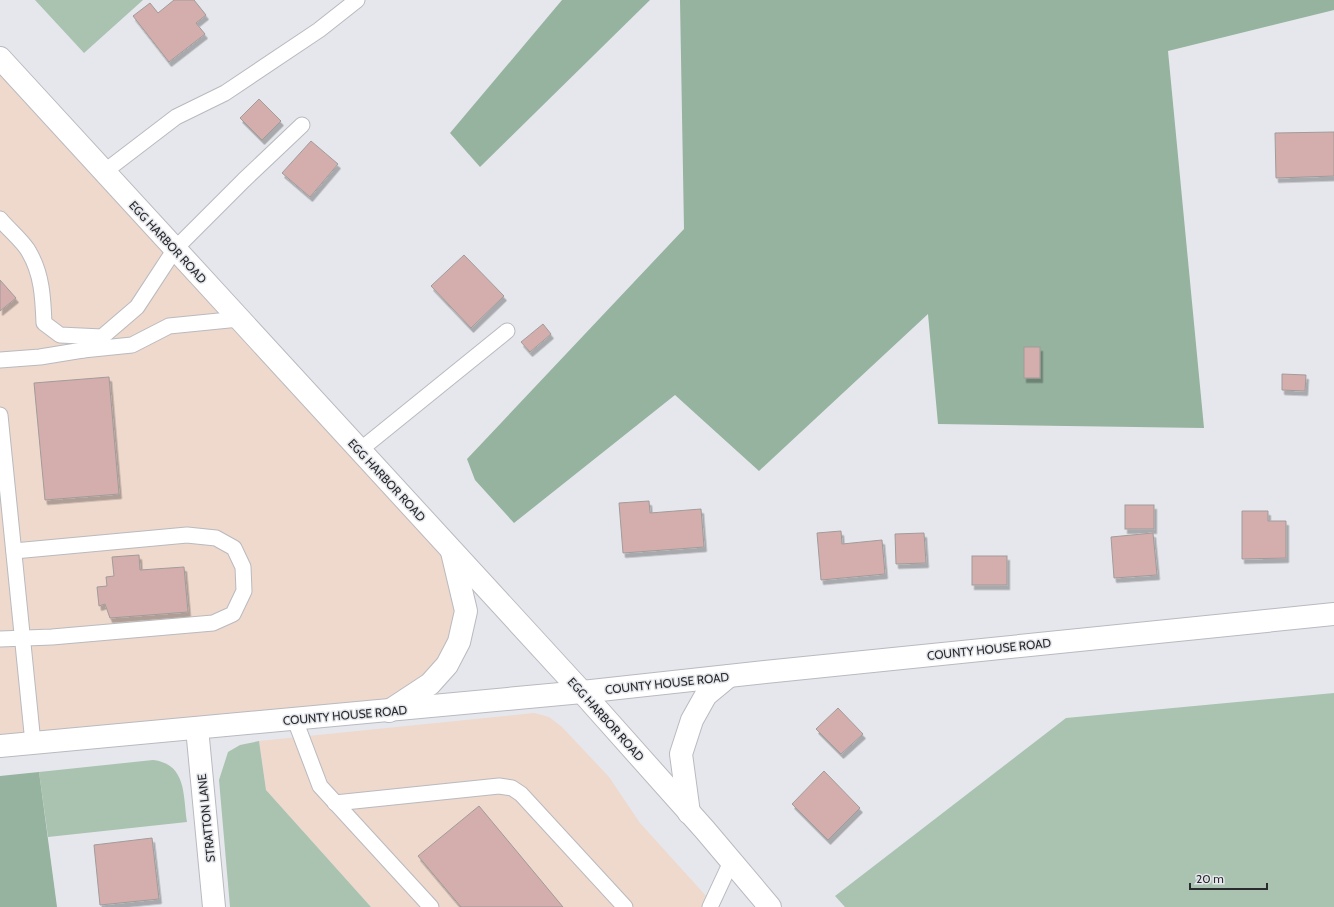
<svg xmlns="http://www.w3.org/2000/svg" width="1334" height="907" font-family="Cabin,sans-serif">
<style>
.commercial{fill:#efd8cc}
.green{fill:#a9c3b0}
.forest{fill:#95b39e}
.building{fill:#d4aeac;stroke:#a19b9b;filter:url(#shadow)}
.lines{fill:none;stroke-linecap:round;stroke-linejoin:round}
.service-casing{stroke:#b9babf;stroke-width:17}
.minor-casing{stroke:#b9babf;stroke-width:24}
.tertiary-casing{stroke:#b9babf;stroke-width:24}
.secondary-casing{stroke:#b9babf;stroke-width:24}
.service{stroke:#fff;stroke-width:15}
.minor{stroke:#fff;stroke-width:22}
.tertiary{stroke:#fff;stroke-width:22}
.secondary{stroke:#fff;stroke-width:22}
.labels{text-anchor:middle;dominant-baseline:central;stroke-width:3;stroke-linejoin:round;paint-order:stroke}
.street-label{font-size:12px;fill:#2a2b2d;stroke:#e5e7ec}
</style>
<defs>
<filter id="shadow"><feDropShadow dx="2.5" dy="4.5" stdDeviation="0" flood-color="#0004"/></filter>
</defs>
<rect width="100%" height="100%" fill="#e5e7ec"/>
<g class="commercial">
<polygon points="0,58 452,550 459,642 389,711 0,746"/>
<polygon points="534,713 549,717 562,727 609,777 640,823 716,907 371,907 266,790 259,741"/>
</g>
<g class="green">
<polygon points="35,0 143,0 84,53"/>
<polygon points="1334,693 1334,907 845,907 835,896 1066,718"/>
<polygon points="259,741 266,790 371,907 230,907 219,780 228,752 240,745"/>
<path d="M153,760C187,764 183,796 187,822L48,837L39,772Z"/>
</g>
<g class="forest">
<polygon points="562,0 650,0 480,167 450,133"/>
<polygon points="680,0 1334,0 1334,10 1168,51 1204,428 938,424 928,314 759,471 675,395 514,523 475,480 467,459 684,229"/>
<polygon points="39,772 57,907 0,907 0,776"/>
</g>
<g class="building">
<polygon points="174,0 194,0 206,15 196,23 205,34 169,62 133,16 150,3 158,13"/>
<polygon points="259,99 281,121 262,140 240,118"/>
<polygon points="1334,132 1334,176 1276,178 1275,133"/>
<polygon points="311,141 338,164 310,197 282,173"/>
<polygon points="464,255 504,296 471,328 431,286"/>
<polygon points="0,280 16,298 0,311"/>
<polygon points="543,324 551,334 530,352 521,342"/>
<rect x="1024" y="347" width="16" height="31"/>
<polygon points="1282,374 1306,375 1305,391 1282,390"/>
<polygon points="109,377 119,494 45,500 34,383"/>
<polygon points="649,501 650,513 701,509 704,547 623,553 619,503"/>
<rect x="1125" y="505" width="29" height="24"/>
<polygon points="1242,511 1268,511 1268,521 1286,521 1286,558 1242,559"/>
<polygon points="841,531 842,544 882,540 885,574 821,580 817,533"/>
<polygon points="924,533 926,563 896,564 895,534"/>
<polygon points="1153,533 1157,575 1114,578 1111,537"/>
<polygon points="139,555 140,570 184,567 188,612 110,618 105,604 99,606 97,587 107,586 106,577 114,576 112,557"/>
<rect x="972" y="556" width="35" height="29"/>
<polygon points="838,708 863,734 841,754 816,729"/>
<polygon points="824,771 860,808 828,840 792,804"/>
<polygon points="479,806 563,907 461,907 418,856"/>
<polygon points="152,838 159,899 100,905 94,845"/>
</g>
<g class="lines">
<g class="service-casing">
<g id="service">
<polyline points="104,172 176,117 225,93 319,30 357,0"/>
<path d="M0,219C8,229 24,242 29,252C42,274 43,298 44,323L60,335L102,337L137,307L175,249L244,180L302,125"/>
<polyline points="83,350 132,345 169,326 239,319"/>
<polyline points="0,360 40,357 83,350 91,344"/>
<polyline points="0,415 33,743"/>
<polyline points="360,450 507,331"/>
<polyline points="0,639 52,637 213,623 233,614 244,591 243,567 234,548 216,538 187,535 14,551"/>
<polyline points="295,720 320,786 431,907"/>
<polyline points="335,803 499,786 512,788 521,794 625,907"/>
<polyline points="710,907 731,862"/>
</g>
</g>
<g class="minor-casing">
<polyline id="minor" points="197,728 214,907"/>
</g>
<g class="tertiary-casing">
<polyline id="tertiary" points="0,746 582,692 765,672 1334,614"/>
</g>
<g class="secondary-casing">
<g id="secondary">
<polyline points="0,58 582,692 705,830 770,907"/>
<polyline points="389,711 430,684 447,665 459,642 466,611 452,552"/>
<polyline points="689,813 681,754 692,720 706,695 729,676"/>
</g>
</g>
<use href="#service" class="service"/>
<use href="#minor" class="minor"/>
<use href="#tertiary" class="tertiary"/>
<use href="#secondary" class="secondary"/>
</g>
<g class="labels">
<g class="street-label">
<text transform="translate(168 242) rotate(47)">EGG HARBOR ROAD</text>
<text transform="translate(387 480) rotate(47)">EGG HARBOR ROAD</text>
<text transform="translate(989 649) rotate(-6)">COUNTY HOUSE ROAD</text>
<text transform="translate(667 683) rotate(-6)">COUNTY HOUSE ROAD</text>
<text transform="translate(345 715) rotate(-5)">COUNTY HOUSE ROAD</text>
<text transform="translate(606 719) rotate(48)">EGG HARBOR ROAD</text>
<text transform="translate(206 818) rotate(-96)">STRATTON LANE</text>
</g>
</g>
<path d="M1190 883v6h77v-6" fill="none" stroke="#2a2b2d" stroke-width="2"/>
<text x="1196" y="883" font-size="12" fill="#2a2b2d" stroke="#e5e7ec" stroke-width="3" paint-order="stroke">20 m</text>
</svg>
